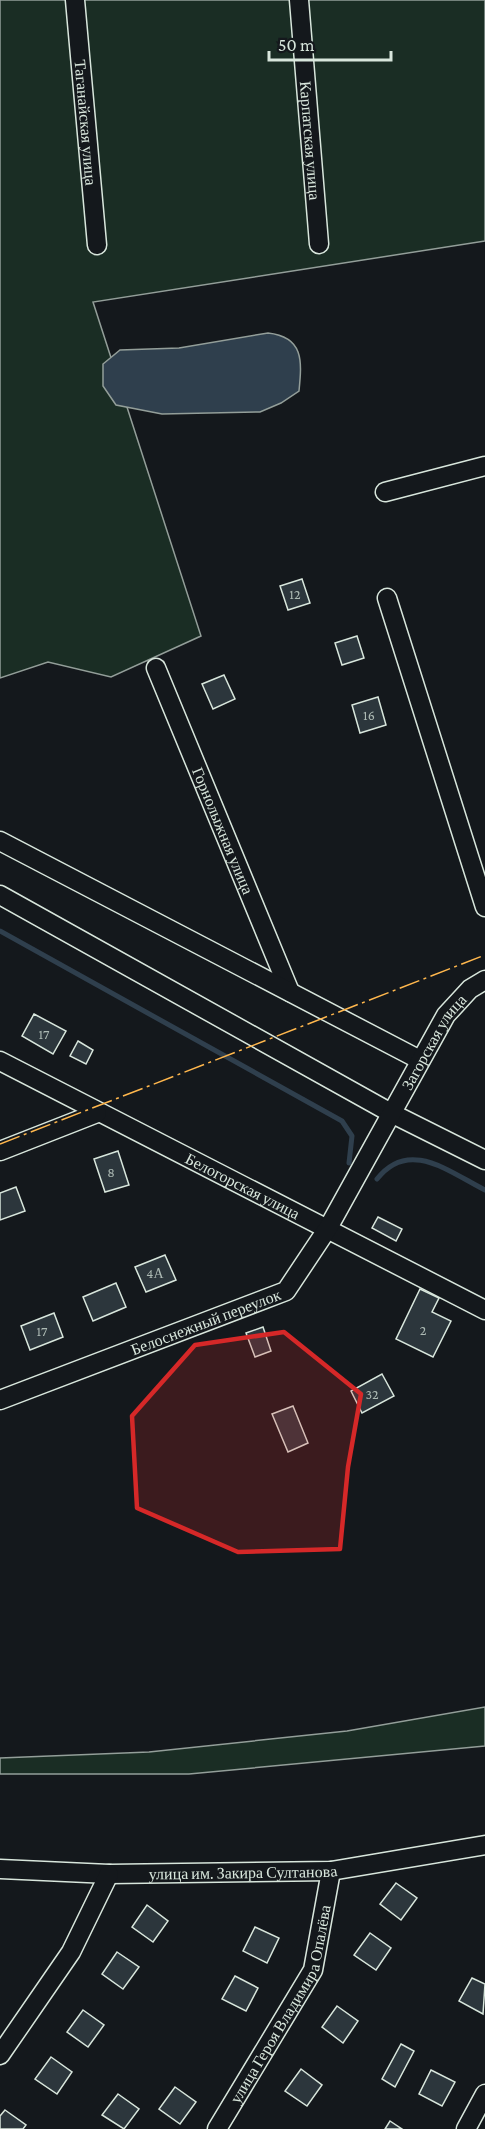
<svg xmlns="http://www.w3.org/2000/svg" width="485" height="2129" font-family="'Crimson Pro',serif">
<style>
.green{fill:#1a2d24;stroke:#939e99;stroke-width:1.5}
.water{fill:#2f3f4d;stroke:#939e99;stroke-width:1.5}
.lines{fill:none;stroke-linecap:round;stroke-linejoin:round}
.stream{stroke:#2f3f4d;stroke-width:5}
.building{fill:#2c363c;stroke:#d8e6dc;stroke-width:1.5}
.minor-casing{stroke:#d8e6dc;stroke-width:21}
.minor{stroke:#14181c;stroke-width:18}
.power{stroke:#ffb74d;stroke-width:1.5;stroke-dasharray:21 4.5 3 4.5;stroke-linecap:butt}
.marked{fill:#d62828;fill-opacity:0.2;stroke:#d62828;stroke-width:4.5;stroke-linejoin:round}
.labels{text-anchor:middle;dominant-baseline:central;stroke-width:4.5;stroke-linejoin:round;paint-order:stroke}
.number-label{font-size:14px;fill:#adbab4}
.street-label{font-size:16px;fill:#d8e6dc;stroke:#14181c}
</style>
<rect width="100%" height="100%" fill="#14181c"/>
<g class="green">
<polygon points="0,0 485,0 485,241 93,302 201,636 111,677 48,662 0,678"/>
<polygon points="485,1707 485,1746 189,1774 0,1774 0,1758 149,1752 347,1731"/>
</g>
<path class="water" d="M268,333C304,337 302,361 299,391L281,403L260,412L162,414L116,405L103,386V364L120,350L179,348Z"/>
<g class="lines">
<g class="stream">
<polyline points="0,931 342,1121 352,1136 349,1163"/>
<path d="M377,1179C409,1138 449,1172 485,1190"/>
</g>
</g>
<g class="building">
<polygon points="302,579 310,603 288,610 280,586"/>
<polygon points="357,636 364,658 342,665 335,643"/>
<polygon points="224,675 235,699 213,709 202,684"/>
<polygon points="378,697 386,725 360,733 352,705"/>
<polygon points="34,1014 66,1031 53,1054 22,1036"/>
<polygon points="78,1041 93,1050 86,1064 70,1056"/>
<polygon points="118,1151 129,1185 105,1192 94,1159"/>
<polygon points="16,1187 25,1211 0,1220 0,1193"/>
<polygon points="378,1217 402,1229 396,1241 372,1228"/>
<polygon points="165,1255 176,1280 146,1292 135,1267"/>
<polygon points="116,1283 126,1307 93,1321 83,1297"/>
<polygon points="420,1289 439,1298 432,1312 451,1321 433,1357 396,1339"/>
<polygon points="54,1313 63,1337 30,1350 21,1326"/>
<polygon points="263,1327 271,1351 255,1357 246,1333"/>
<polygon points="382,1374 394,1396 362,1413 351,1391"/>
<polygon points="293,1406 308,1443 288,1452 272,1414"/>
<polygon points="396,1883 417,1898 401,1920 380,1904"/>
<polygon points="147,1905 168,1921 153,1942 132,1927"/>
<polygon points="255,1927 279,1938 267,1963 243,1951"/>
<polygon points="370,1933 391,1948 376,1970 354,1955"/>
<polygon points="117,1952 139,1967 123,1989 102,1974"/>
<polygon points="235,1976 258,1988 246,2011 222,1999"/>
<polygon points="472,1978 485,1984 483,2014 459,2001"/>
<polygon points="337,2006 358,2021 343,2043 322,2027"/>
<polygon points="83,2010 104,2025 88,2047 67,2032"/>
<polygon points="401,2044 414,2051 395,2087 382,2079"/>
<polygon points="51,2057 72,2072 57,2094 35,2079"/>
<polygon points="301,2069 322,2085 307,2106 285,2091"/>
<polygon points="431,2070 455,2082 442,2106 419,2094"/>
<polygon points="175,2087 196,2102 180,2124 159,2109"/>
<polygon points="118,2094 139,2109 124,2129 102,2115"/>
<polygon points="5,2110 26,2125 23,2129 0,2129 0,2116"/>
<polygon points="390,2121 402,2129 385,2129"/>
</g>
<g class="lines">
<g class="minor-casing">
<g id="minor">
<path id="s1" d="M75,0L97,245"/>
<path id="s2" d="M299,0L319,244"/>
<polyline points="385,492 485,466"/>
<polyline points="387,598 485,907"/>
<path id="s3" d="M156,668L290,992"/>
<polyline points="0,841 420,1060"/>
<polyline points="0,895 391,1113 485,1160"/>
<path id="s4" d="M0,1061L485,1310"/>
<polyline points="0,1151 97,1113"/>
<path id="s5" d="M0,1400L286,1291L328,1228L446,1015L470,989L485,980"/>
<path id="s6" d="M0,1869L109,1874L331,1871L485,1845"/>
<polyline points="0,2055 71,1952 109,1874"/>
<path id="s7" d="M217,2129L313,1970L331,1871"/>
<polyline points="466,2129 485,2094"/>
</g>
</g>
<use href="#minor" class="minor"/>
<polyline class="power" points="0,1144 485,955"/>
</g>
<path class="marked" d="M284,1332L361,1394L348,1467L340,1549L238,1552L137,1508L132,1416L195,1345Z"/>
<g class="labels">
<g class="number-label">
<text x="295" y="594">12</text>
<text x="369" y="715">16</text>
<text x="44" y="1034">17</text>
<text x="111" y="1172">8</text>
<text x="155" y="1273">4А</text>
<text x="423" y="1330">2</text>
<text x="42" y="1331">17</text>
<text x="372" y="1394">32</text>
</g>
<g class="street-label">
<text stroke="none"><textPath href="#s1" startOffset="123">Таганайская улица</textPath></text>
<text stroke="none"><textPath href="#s2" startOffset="141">Карпатская улица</textPath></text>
<text stroke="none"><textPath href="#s3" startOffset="176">Горнолыжная улица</textPath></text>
<text stroke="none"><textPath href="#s5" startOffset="596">Загорская улица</textPath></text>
<text stroke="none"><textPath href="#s4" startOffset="273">Белогорская улица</textPath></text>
<text stroke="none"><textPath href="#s5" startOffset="220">Белоснежный переулок</textPath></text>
<text stroke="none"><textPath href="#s6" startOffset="243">улица им. Закира Султанова</textPath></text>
<text stroke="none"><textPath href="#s7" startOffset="142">улица Героя Владимира Опалёва</textPath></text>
</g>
</g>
<path d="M269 51v9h122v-9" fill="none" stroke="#d8e6dc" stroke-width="3"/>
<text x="278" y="51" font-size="18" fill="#d8e6dc" stroke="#14181c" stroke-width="4.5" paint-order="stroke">50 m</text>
</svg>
